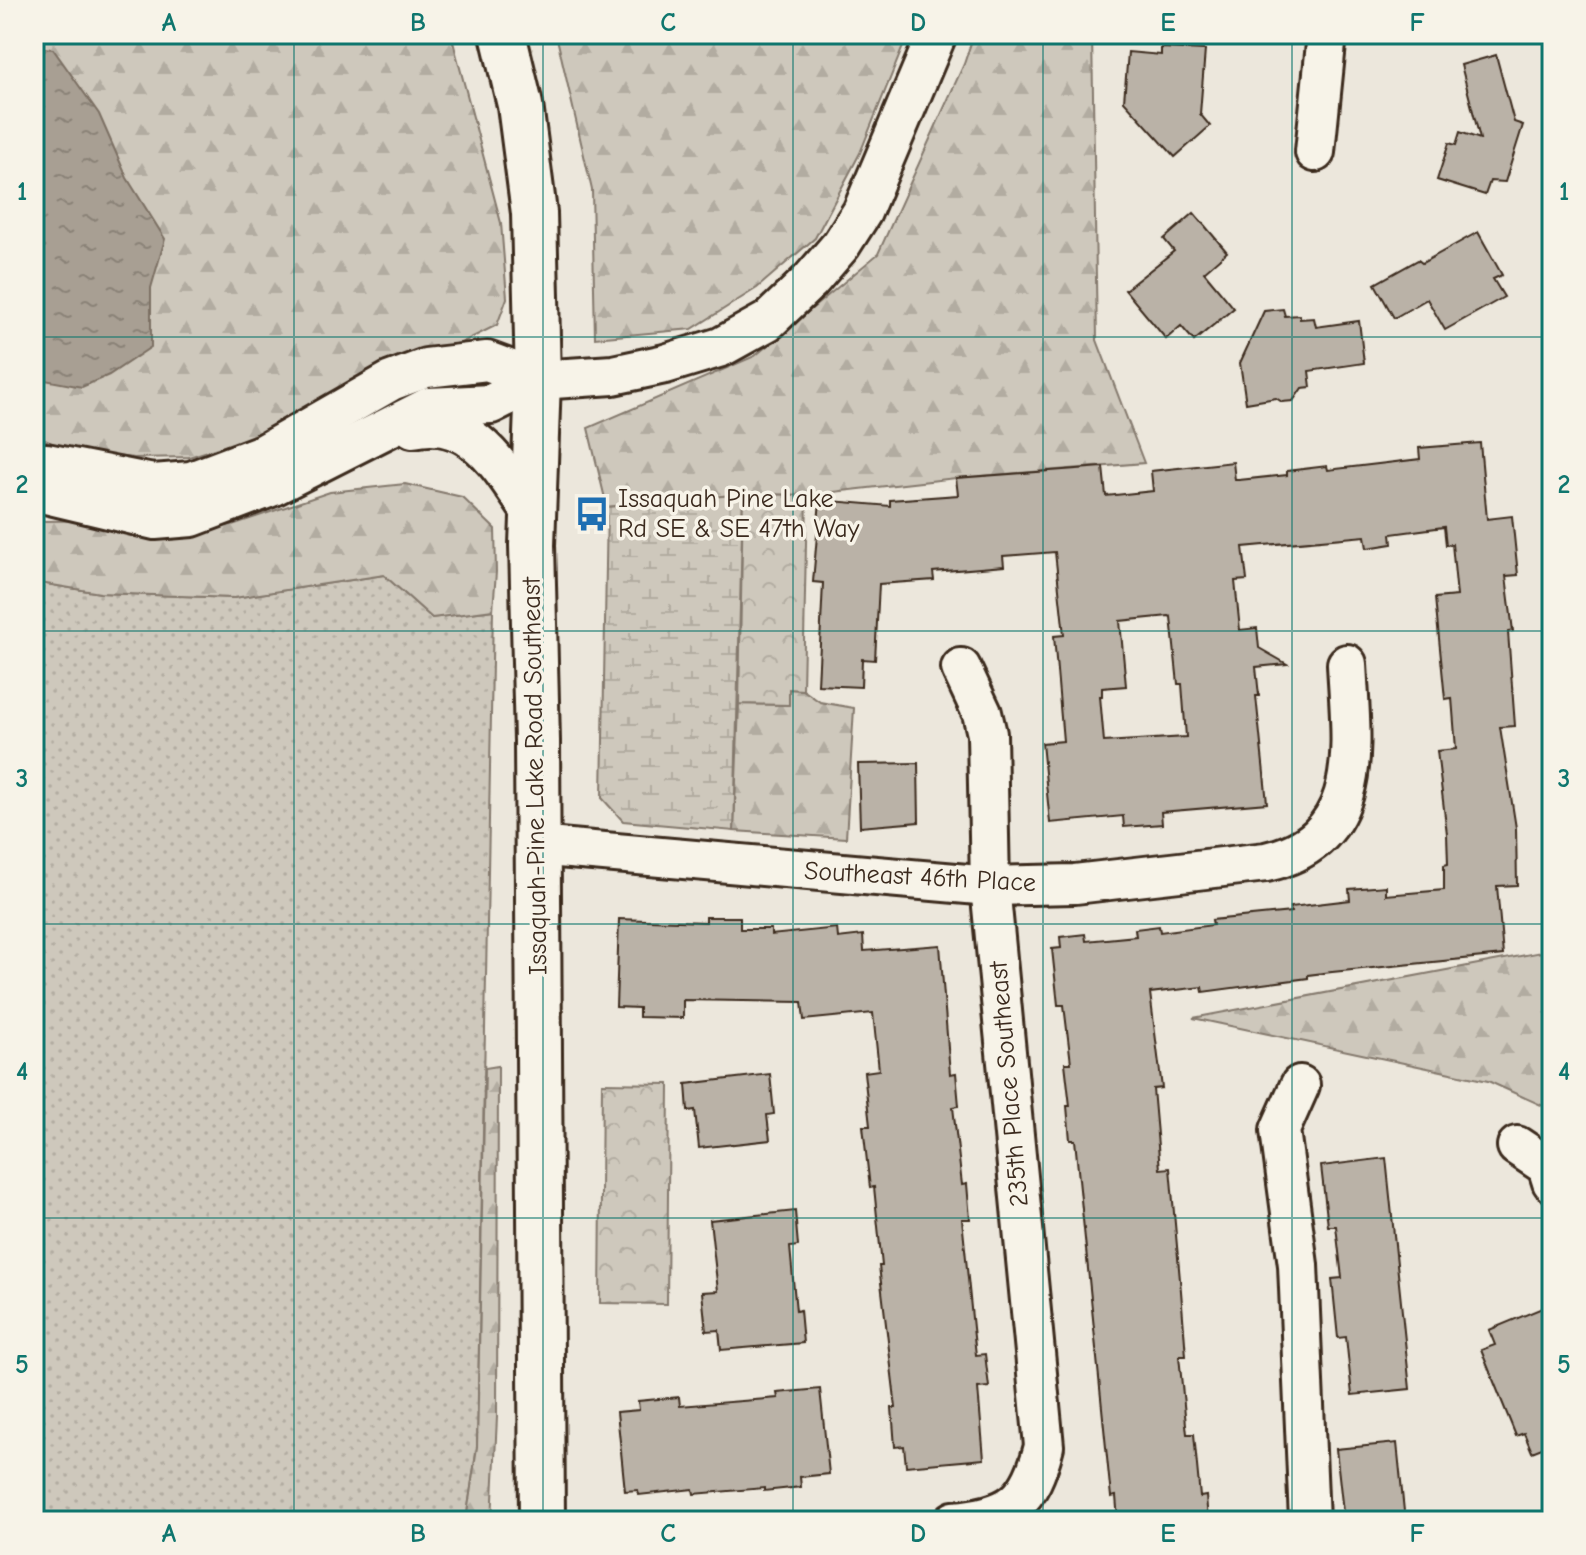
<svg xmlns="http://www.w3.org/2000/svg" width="1586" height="1555" font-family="'Comic Neue',sans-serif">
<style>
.grass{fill:url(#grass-dots);stroke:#84796d;stroke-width:2}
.forest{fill:url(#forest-firs);stroke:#84796d;stroke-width:2}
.wetland{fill:url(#wetland-marsh);stroke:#84796d;stroke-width:2}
.park{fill:url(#park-crowns);stroke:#84796d;stroke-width:2}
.water{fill:url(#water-ripples);stroke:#7c7064;stroke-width:2}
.building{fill:#bab2a7;stroke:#3b2a1e;stroke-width:2;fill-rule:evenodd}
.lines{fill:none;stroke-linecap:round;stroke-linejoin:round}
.minor-casing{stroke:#3b2a1e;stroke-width:44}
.major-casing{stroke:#3b2a1e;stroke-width:50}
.minor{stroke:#f7f3e8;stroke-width:38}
.major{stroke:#f7f3e8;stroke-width:44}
.grid{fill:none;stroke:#0f766e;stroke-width:2;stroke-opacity:0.55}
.labels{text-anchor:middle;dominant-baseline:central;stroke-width:7;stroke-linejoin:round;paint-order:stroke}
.poi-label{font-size:26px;fill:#3b2a1e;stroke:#f7f3e8;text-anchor:start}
.street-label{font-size:26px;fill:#3b2a1e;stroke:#f7f3e8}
.neatline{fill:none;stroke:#0f766e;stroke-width:3}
.grid-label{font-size:26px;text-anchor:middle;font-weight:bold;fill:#0f766e}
</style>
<defs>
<pattern id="grass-dots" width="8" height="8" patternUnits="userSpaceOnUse" patternTransform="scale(2)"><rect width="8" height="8" fill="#cec8bc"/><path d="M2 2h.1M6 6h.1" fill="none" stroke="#b2aca1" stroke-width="1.8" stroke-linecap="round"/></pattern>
<pattern id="forest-firs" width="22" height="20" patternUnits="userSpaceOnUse" patternTransform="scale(2)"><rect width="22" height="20" fill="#cec8bc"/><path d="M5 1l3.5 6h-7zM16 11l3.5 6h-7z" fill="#b2aca1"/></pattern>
<pattern id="wetland-marsh" width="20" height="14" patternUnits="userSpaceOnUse" patternTransform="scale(2)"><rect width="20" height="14" fill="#cec8bc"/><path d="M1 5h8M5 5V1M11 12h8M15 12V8" fill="none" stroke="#b2aca1"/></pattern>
<pattern id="park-crowns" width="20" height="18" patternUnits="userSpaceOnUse" patternTransform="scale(2)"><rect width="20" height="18" fill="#cec8bc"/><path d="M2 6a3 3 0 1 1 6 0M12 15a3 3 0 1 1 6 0" fill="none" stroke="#b2aca1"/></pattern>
<pattern id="water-ripples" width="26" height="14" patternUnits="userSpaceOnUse" patternTransform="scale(2)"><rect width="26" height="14" fill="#a89f93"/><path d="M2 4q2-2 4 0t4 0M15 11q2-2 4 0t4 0" fill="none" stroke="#8a8277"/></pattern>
</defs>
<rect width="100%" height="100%" fill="#ece7dc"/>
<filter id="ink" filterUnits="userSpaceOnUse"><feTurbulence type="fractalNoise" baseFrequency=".0125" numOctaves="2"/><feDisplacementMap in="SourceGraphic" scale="16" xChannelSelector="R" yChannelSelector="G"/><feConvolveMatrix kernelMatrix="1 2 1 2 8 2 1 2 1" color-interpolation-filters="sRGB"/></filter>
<g filter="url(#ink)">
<polygon class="grass" points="384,575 432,618 493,610 477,1447 466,1521 34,1521 34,582 100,593 234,598"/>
<g class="forest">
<polygon points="34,34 451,34 501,223 507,298 497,325 306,420 189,457 134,458 71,452 34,435"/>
<polygon points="556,34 908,34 860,153 815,238 757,288 692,329 595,338 592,190"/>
<polygon points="974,34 1092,34 1097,340 1144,463 956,478 807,495 743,494 607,507 588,428 755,356 878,254 964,64"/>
<polygon points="405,484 462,497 495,529 496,572 493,610 432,618 384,575 234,598 100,593 34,582 34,525 38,521 130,520 216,526 232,525 330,492"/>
<polygon points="789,689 803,690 820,702 854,708 846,838 734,831 739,704 788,705"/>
<polygon points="1552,950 1552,1110 1488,1081 1193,1018"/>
<polygon points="498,1066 497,1417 492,1521 466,1521 477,1447 485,1068"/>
</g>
<polygon class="wetland" points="743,494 734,831 623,821 602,798 607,507"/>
<g class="park">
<polygon points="743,494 807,495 803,690 789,689 789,705 739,704"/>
<polygon points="602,1083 669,1084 667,1304 600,1303"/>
</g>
<polygon class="water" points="34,47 53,49 99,114 127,178 165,239 151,288 151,347 109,375 82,387 34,378"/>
<g class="building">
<polygon points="1161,48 1205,50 1200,114 1210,126 1175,157 1124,101 1128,52 1161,55"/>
<polygon points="1496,55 1514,122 1523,125 1505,182 1490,181 1485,195 1437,180 1449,143 1456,145 1460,132 1480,139 1461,65"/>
<polygon points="1194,213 1227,252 1204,272 1234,308 1194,341 1181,326 1166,339 1125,290 1174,251 1164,239"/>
<polygon points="1478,232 1502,275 1493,279 1504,297 1445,330 1427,299 1394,318 1375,284 1418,260 1422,263"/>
<polygon points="1283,309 1285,316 1300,315 1300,319 1314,318 1316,327 1359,321 1364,363 1309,371 1311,387 1302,388 1293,401 1282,402 1276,398 1246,403 1240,363 1264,311"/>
<path d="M1480,443L1487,519L1512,516L1518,575L1506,576L1513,631L1508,632L1515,726L1500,727L1516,828L1517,885L1497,886L1503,955L1332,972L1308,975V978L1203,992L1202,987L1150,993L1162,1088L1153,1089L1160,1169L1170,1168L1181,1291L1186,1356H1179L1187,1434H1194L1200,1497L1206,1496L1208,1521H1118L1116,1496L1111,1497L1075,1140H1070L1067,1106H1070L1065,1063H1071L1064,1005H1058L1052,949L1061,948L1060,937L1085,934L1086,941L1136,936L1135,929L1159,926L1160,932L1213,925L1212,920L1291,912L1290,907L1350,900L1349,889L1386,886V895L1444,890V865L1448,864L1447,834L1437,751L1456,749L1452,698L1445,699L1435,598L1457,596L1452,544L1446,545L1444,527L1391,534L1392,544L1367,548L1365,536L1243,547L1247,580L1235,581L1240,630L1257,628L1259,648L1287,664L1256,667L1259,696H1256L1267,803L1161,812L1162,824L1124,827L1123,816L1050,823L1042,743L1063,741L1054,636L1064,635L1055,552L1003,556L1004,566L933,572L934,580L879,584L875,660L862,659L861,687L818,685L823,583L813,582L820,500L890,506V500L958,495L956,478L1103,467L1106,496L1153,491L1151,471L1233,462L1235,480H1239L1287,475V471L1327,466L1328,470L1420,459L1419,448ZM1169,616L1171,617L1178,684H1182L1186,737L1104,742L1100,696H1102V688L1126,686L1120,621Z"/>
<polygon points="918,763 919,822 860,827 858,764"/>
<polygon points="706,917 740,917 740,929 771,929 771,935 837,928 838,938 863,935 864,951 940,945 950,1074 956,1073 959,1106 953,1107 962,1185 967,1184 970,1219 962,1219 973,1328 976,1355 985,1354 989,1387 978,1388 984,1459 906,1466 904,1446 895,1447 892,1408 896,1408 879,1266 882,1266 874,1187 870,1188 863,1126 870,1126 864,1072 879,1070 873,1013 804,1020 802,1002 683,1000 683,1018 639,1017 639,1008 616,1007 619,919 706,922"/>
<polygon points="770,1074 774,1114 767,1115 770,1140 699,1148 695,1110 688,1111 686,1084"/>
<polygon points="1386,1158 1410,1389 1352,1395 1346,1337 1338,1338 1332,1279 1342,1278 1336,1226 1328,1226 1321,1166"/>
<polygon points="795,1211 798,1246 790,1247 796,1311 800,1310 803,1343 721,1350 719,1330 706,1331 702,1292 718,1291 710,1220"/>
<polygon points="1552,1304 1552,1444 1532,1452 1524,1433 1516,1436 1481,1350 1495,1345 1489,1330"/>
<polygon points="820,1389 829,1474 800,1477 801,1487 764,1491 764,1488 694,1494 693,1489 639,1495 638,1490 625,1491 617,1412 639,1410 638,1401 679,1397 680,1406 778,1398 777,1393"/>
<polygon points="1397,1443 1405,1521 1344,1521 1336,1449"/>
</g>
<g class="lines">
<g class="minor-casing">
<g id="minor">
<polyline points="1315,152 1327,34"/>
<path d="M413,428C474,414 502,470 532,513"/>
<polyline points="34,464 46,463 153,484 191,481 265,453 391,381 426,368 487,361 538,380"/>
<polyline points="34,488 42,493 155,520 192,517 271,487 429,407 491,404 538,380 613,375 665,364 721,347 768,321 810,281 841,245 862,212 937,34"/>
<path d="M536,846L990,886L1075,884L1266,862C1368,839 1351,744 1347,664"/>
<polyline points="1300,1085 1280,1130 1298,1265 1309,1521"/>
<polyline points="1517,1146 1547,1166 1552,1182"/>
<path d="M954,1521C1011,1516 1030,1502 1044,1446L990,886L987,734L982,713L961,668"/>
</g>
</g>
<g class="major-casing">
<polyline id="major" points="503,34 520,105 534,213 538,380 532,545 537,741 542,1521"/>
</g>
<use href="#minor" class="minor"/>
<use href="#major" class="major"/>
</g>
</g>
<path class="grid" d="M294,34V1521M543,34V1521M793,34V1521M1043,34V1521M1292,34V1521M34,337H1552M34,631H1552M34,924H1552M34,1218H1552"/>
<defs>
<g id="bus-bare" transform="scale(2.76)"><path d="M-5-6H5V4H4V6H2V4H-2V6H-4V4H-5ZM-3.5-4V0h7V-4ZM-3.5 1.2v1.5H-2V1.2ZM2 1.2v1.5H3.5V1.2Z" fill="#1f6fb2" stroke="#f7f3e8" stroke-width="2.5" paint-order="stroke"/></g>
</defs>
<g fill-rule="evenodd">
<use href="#bus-bare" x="592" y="514"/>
</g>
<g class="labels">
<g class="poi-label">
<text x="618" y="499">Issaquah Pine Lake<tspan x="618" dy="30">Rd SE &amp; SE 47th Way</tspan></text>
</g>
<g class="street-label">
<text transform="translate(535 776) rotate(-91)">Issaquah-Pine Lake Road Southeast</text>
<text transform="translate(920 877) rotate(3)">Southeast 46th Place</text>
<text transform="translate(1009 1084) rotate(-95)">235th Place Southeast</text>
</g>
</g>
<rect width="1586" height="1555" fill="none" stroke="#f7f3e8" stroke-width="88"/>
<rect x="44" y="44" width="1498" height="1467" class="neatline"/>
<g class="grid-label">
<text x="169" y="31">A</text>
<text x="418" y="31">B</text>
<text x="668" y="31">C</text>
<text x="918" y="31">D</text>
<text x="1168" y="31">E</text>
<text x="1417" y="31">F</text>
<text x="22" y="200">1</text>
<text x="1564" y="200">1</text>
<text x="22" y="493">2</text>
<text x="1564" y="493">2</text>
<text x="22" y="787">3</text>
<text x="1564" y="787">3</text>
<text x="22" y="1080">4</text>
<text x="1564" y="1080">4</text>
<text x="22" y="1373">5</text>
<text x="1564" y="1373">5</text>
<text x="169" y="1542">A</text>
<text x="418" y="1542">B</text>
<text x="668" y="1542">C</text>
<text x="918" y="1542">D</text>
<text x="1168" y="1542">E</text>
<text x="1417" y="1542">F</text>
</g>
</svg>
